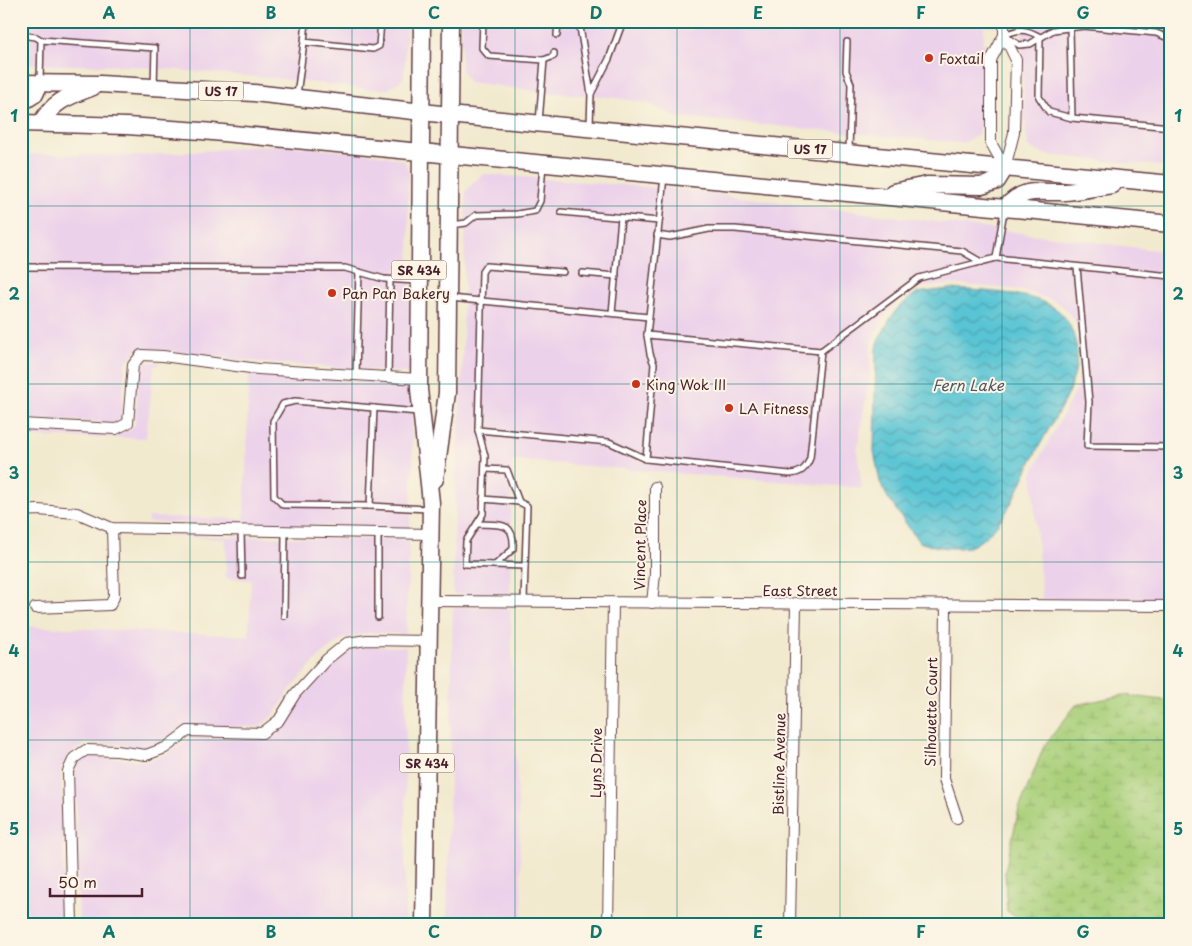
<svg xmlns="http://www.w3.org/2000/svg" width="1192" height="946" font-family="'Playpen Sans',sans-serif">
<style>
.built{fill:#ecd1ea}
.wetland{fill:url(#wetland-marsh);stroke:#7a7853}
.water{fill:url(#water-waves);stroke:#527280}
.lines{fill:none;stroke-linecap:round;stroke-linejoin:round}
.service-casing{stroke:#633d44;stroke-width:8}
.minor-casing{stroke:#633d44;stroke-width:12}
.primary-casing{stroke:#633d44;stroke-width:19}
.service{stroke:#fff;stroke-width:5}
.minor{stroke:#fff;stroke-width:10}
.primary{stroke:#fff;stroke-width:16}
.grid{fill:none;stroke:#0f766e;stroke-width:1;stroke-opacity:0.55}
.poi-dot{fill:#c8321e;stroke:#fcf5e5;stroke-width:2}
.labels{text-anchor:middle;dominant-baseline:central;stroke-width:4;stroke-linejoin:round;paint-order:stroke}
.shield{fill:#fcf5e5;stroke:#7f5f63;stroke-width:1}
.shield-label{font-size:12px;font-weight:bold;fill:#4a1f2b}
.poi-label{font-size:14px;fill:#4a1f2b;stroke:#fcf5e5;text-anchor:start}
.street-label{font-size:14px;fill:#4a1f2b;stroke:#fcf5e5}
.water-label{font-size:15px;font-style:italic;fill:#4f5966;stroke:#fcf5e5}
.neatline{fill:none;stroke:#0f766e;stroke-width:2}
.grid-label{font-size:16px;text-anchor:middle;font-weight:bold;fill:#0f766e}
</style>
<defs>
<pattern id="wetland-marsh" width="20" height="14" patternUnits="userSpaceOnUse" patternTransform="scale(1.25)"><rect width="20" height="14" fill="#aad07b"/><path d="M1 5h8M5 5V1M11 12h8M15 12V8" fill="none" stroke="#94b26a"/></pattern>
<pattern id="water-waves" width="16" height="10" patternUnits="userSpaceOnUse" patternTransform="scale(1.25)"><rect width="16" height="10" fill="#59c4d4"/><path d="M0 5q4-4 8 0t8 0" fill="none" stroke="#4c9fac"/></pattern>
</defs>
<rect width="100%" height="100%" fill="#fcf5e5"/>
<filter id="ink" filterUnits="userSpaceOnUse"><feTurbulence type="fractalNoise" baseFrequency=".02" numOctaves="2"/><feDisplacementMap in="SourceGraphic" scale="10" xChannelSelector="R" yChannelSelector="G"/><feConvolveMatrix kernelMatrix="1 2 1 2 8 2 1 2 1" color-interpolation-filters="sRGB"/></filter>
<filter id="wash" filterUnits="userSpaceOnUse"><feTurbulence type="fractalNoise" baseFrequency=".0096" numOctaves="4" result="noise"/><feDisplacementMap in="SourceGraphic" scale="20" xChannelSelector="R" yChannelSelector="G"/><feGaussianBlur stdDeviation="1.12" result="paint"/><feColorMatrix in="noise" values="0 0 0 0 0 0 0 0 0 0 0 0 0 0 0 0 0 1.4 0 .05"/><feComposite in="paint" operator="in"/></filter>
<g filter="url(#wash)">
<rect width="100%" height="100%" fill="#f2eacf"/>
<g class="built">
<polygon points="21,21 407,21 404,77 399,82 388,89 368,89 274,78 130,66 21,64"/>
<polygon points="461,21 579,21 627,27 690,31 706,21 997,21 997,27 984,27 983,103 978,135 962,143 676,117 648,103 600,96 542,92 469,82 461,70"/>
<polygon points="1011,21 1171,21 1171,167 1047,155 1028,147 1024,114 1022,26 1011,26"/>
<polygon points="278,145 374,154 404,160 410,174 408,183 412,373 258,362 164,350 141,349 136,351 125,364 121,419 115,423 21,418 21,154 134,156"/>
<polygon points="483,174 685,190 1171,252 1171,599 1042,599 1032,473 1076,390 1083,364 1082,341 1076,322 1063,306 1051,299 1015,289 950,284 912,289 894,304 884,316 871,342 869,380 857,451 862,488 512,460 510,595 453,594 456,472 462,381 466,191 475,181"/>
<polygon points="145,362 162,362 154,367 146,438 21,437 21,431 116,436 131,429 135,424 139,367"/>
<polygon points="249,374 411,385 413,465 410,528 148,522 148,517 244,519"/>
<polygon points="149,535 409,540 406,634 367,633 342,639 320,656 290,690 273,716 259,727 188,725 183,726 161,743 145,748 117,744 87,743 70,753 61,771 65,925 21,925 21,626 249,636 251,580 226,578 226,539"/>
<polygon points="453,607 510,608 523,925 447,925"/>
<polygon points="368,646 406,647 405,925 79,925 75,772 80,762 89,756 148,761 169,753 190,737 262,739 267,738 285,723 302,698 331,664 351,649"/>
</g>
<polygon class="wetland" points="1123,695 1171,701 1171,925 1027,925 1007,911 1005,871 1019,809 1044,746 1076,705"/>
<path class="water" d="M949,289C979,291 1032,291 1056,309C1065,315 1071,326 1074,337C1080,354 1076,372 1070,388C1061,410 1047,431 1036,452C1019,484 1008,525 974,545C963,551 930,547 919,542L888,498L880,482L874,451L876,349L877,343L890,319L898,308L916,293Z"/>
</g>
<g filter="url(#ink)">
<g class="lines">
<g class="service-casing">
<g id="service">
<polyline points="306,21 304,42 373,49 379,46 381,21"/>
<polyline points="483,21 482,48 489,56 544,60 539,122"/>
<polyline points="579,21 591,94 590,125"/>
<polyline points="1070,28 1072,118"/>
<polyline points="21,35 36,37 41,40"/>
<polyline points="557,35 558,21"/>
<path d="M1004,35C1020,29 1025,28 1040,37"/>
<polyline points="1007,37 1019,45 1030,44 1053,30 1084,26 1156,33 1171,39"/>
<polyline points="1040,37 1039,97 1049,112 1072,118 1171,127"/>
<polyline points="847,42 846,71 851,84 849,150"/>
<polyline points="544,60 554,56 554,53"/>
<polyline points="40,81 41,40 155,48 154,86"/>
<polyline points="591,94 609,59 623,21"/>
<polyline points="297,95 304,42"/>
<polyline points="1167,181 1169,167 1171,130"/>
<polyline points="1004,211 996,258 1171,276"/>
<polyline points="561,212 659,221"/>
<polyline points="452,225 466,223 476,215 517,214 535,211 540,201 543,165"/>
<polyline points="657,235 670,237 709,229 735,229 962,251 981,262"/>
<polyline points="21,267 345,268 384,279 416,281"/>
<polyline points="1077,267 1089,402 1087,446 1171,447"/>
<polyline points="582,273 616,276"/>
<polyline points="450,298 649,317"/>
<polyline points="612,313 621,218"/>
<polyline points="647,335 821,351 919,278 996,258"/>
<polyline points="356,375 359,272"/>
<polyline points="388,377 390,280"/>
<polyline points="418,412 295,401 283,404 273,421 274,496 283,505 370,506 428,509"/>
<path d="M478,430L609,442L646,459L790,474C801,473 806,469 810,458L821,351"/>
<polyline points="646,459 654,364 650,354 647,335 664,177"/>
<polyline points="485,469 507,470 519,502"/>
<polyline points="483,499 519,502 527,506 525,566 465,564 466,541 483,514 485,456 478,430 482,272 486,266 563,272"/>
<polyline points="370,506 374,408"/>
<path d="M477,524C499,525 515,520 513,549L495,565"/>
<polyline points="241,531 242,576"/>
<polyline points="524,602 525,566"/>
<polyline points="284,616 285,532"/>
<polyline points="378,617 378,533"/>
</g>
</g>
<g class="minor-casing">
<g id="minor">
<polyline points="1004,21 1004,35 1016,60 1014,133 1005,168"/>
<polyline points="1004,35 991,60 991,143 1005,168"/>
<polyline points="21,424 116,429 128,423 133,365 141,355 163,356 258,369 419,379"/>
<polyline points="21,511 38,510 77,513 112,528 431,534"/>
<polyline points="429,601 1171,606"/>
<polyline points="652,603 655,574 655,487"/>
<polyline points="946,604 944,779 957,818"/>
<polyline points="35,608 110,605 114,597 112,528"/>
<polyline points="72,925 68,771 74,758 86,750 117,751 146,755 165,748 188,731 262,733 279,720 295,694 326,660 347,643 367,640 429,641"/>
<polyline points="608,925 613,603"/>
<polyline points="790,925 796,603"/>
</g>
</g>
<g class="primary-casing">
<g id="primary">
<polyline points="422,21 419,389 431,503 424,925"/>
<polyline points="21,83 100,84 254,93 449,115 1171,184"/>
<polyline points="21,103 35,94 40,83"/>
<polyline points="21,123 127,126 202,131 1171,224"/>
<path d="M41,123C54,100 70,96 93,87"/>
<polyline points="893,192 927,185 982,186 997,181 1005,168"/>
<path d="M1005,208C1024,186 1039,193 1065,192C1081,191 1097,187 1112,185"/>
<polyline points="435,479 447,393 451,21"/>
</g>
</g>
<use href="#service" class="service"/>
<use href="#minor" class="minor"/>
<use href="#primary" class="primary"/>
</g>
</g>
<path class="grid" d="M190,21V925M352,21V925M515,21V925M677,21V925M840,21V925M1002,21V925M21,206H1171M21,384H1171M21,562H1171M21,740H1171"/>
<g class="poi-dot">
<circle cx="929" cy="58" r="5"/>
<circle cx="332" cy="293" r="5"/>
<circle cx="636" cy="384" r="5"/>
<circle cx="729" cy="408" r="5"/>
</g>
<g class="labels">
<g class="shield">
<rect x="198.5" y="81.5" width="45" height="19" rx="4"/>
<rect x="787.5" y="139.5" width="45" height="19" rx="4"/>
<rect x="391.5" y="260.5" width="55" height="19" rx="4"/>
<rect x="399.5" y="753.5" width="55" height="19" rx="4"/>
</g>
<g class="shield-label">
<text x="221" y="91">US 17</text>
<text x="810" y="149">US 17</text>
<text x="419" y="270">SR 434</text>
<text x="427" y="763">SR 434</text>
</g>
<g class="poi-label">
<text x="939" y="58">Foxtail</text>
<text x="342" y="293">Pan Pan Bakery</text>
<text x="646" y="384">King Wok III</text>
<text x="739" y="408">LA Fitness</text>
</g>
<g class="street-label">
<text transform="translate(640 545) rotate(-89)">Vincent Place</text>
<text x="800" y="590">East Street</text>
<text transform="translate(931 712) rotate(-89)">Silhouette Court</text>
<text transform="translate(596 763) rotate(-89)">Lyns Drive</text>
<text transform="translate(779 764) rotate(-89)">Bistline Avenue</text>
</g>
<g class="water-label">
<text x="968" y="384">Fern Lake</text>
</g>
</g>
<rect width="1192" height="946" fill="none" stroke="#fcf5e5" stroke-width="55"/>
<path d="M50 888v8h92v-8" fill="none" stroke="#4a1f2b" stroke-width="2.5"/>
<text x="58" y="888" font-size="15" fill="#4a1f2b" stroke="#fcf5e5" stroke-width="4" paint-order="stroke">50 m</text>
<rect x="28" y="28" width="1136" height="890" class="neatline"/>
<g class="grid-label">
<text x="109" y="19">A</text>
<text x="271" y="19">B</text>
<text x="434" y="19">C</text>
<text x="596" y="19">D</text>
<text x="758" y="19">E</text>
<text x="921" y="19">F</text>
<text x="1083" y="19">G</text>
<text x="14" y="122">1</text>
<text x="1178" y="122">1</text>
<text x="14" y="300">2</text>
<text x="1178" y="300">2</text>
<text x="14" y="479">3</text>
<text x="1178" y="479">3</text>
<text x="14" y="657">4</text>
<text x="1178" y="657">4</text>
<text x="14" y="835">5</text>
<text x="1178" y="835">5</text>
<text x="109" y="938">A</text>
<text x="271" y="938">B</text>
<text x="434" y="938">C</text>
<text x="596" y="938">D</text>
<text x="758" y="938">E</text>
<text x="921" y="938">F</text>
<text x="1083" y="938">G</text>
</g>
</svg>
